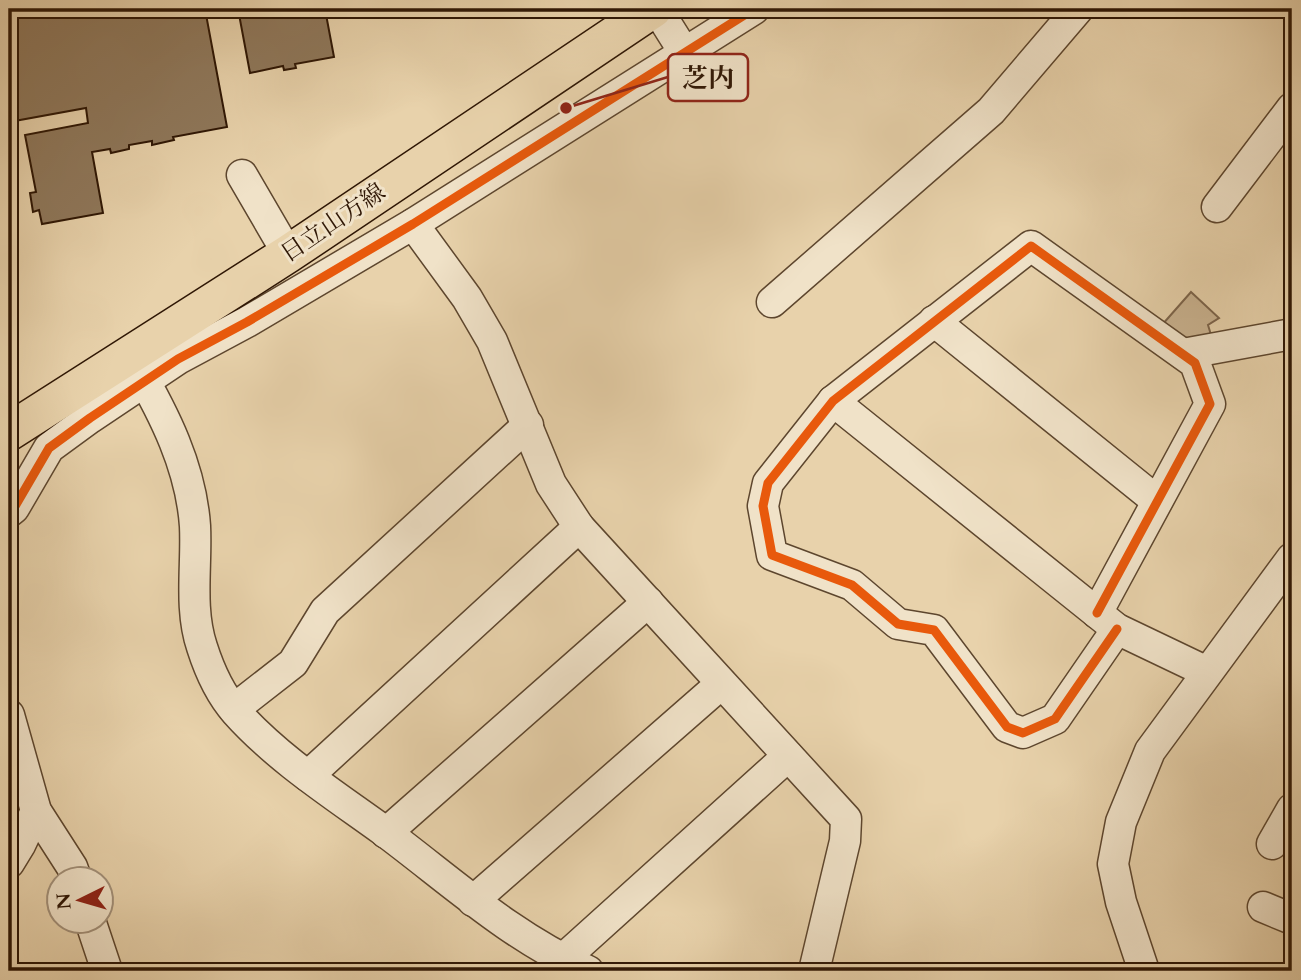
<svg xmlns="http://www.w3.org/2000/svg" width="1301" height="980" font-family="Cardo,'Noto Serif JP',serif">
<style>
.green{fill:#c9b28f;stroke:#7c644a;stroke-width:2}
.building{fill:#8f785b;stroke:#2f1705;stroke-width:2}
.lines{fill:none;stroke-linecap:round;stroke-linejoin:round}
.minor-casing{stroke:#5d462e;stroke-width:33}
.major-casing{stroke:#2f1705;stroke-width:40}
.minor{stroke:#f0e2c8;stroke-width:30}
.major{stroke:#e8d2ab;stroke-width:37}
.cycleway-casing{stroke:#f0e2c8;stroke-width:13}
.cycleway{stroke:#e8590c;stroke-width:9}
.labels{text-anchor:middle;dominant-baseline:central;stroke-width:6;stroke-linejoin:round;paint-order:stroke}
.street-label{font-size:24px;fill:#2f1705;stroke:#f0e2c8}
.leader{fill:none;stroke:#8f2418;stroke-width:2.5}
.callout-dot{fill:#8f2418;stroke:#f0e2c8;stroke-width:2.5}
.callout{fill:#f0e2c8;stroke:#8f2418;stroke-width:2.5}
.callout-label{font-size:26px;text-anchor:middle;font-weight:bold;fill:#2f1705}
</style>
<rect width="100%" height="100%" fill="#e8d2ab"/>
<filter id="stains"><feTurbulence type="fractalNoise" baseFrequency=".00286" numOctaves="4"/><feColorMatrix values="0 0 0 0 .2 0 0 0 0 .09 0 0 0 0 .02 0 0 0 .5 -.17"/></filter>
<radialGradient id="worn" r=".72"><stop offset=".6" stop-color="#630" stop-opacity="0"/><stop offset="1" stop-color="#630" stop-opacity=".3"/></radialGradient>
<polygon class="green" points="1191,292 1219,318 1208,325 1215,348 1154,334"/>
<g class="building">
<polygon points="9,9 205,9 227,127 173,137 174,140 152,145 152,141 129,145 129,149 111,153 110,149 92,152 103,213 42,224 39,210 33,212 30,193 36,192 25,135 88,123 86,108 9,122"/>
<polygon points="238,9 325,9 334,57 295,64 296,68 284,70 283,66 250,73"/>
</g>
<g class="lines">
<g class="minor-casing">
<g id="minor">
<polyline points="657,9 684,52"/>
<polyline points="242,175 288,254"/>
<polyline points="1217,207 1292,108"/>
<polyline points="413,224 467,298 492,341 551,484 579,527 846,819 845,841 814,971"/>
<polyline points="772,302 991,111 1078,9"/>
<polyline points="934,321 1157,501"/>
<polyline points="1183,354 1292,334"/>
<path d="M135,364C164,414 191,467 195,526C197,565 189,609 202,647C209,669 220,694 236,712C278,759 333,794 384,831C451,881 511,937 588,971"/>
<polyline points="833,401 1117,629 1207,672"/>
<polyline points="9,512 14,508 49,448 90,418 178,359 247,322 413,224 754,9"/>
<polyline points="1097,613 1210,404 1195,363 1031,246 833,401 768,483 763,506 772,555 852,585 898,624 934,630 1007,727 1023,733 1055,719 1117,629"/>
<polyline points="234,709 293,663 325,611 528,425"/>
<polyline points="9,715 36,811 72,867 76,878"/>
<polyline points="308,776 579,527"/>
<polyline points="386,833 648,602"/>
<polyline points="1272,844 1292,809"/>
<polyline points="9,863 20,845 36,811"/>
<polyline points="473,901 721,684"/>
<polyline points="1263,907 1292,919"/>
<polyline points="90,920 107,971"/>
<polyline points="562,960 788,756"/>
<polyline points="1144,971 1121,902 1113,864 1121,822 1150,751 1292,558"/>
</g>
</g>
<g class="major-casing">
<polyline id="major" points="9,432 288,254 653,9"/>
</g>
<use href="#minor" class="minor"/>
<use href="#major" class="major"/>
<g class="cycleway-casing">
<g id="cycleway">
<polyline points="9,512 14,508 49,448 90,418 178,359 247,322 413,224 754,9"/>
<polyline points="1097,613 1210,404 1195,363 1031,246 833,401 768,483 763,506 772,555 852,585 898,624 934,630 1007,727 1023,733 1055,719 1117,629"/>
</g>
</g>
<use href="#cycleway" class="cycleway"/>
</g>
<g class="labels">
<g class="street-label">
<text transform="translate(333 223) rotate(-34)">日立山方線</text>
</g>
</g>
<path class="leader" d="M566 108L668 77"/>
<circle class="callout-dot" cx="566" cy="108" r="7"/>
<rect class="callout" x="668" y="54" width="80" height="47" rx="7"/>
<g class="callout-label">
<text x="708" y="87">芝内</text>
</g>
<rect width="1301" height="980" fill="none" stroke="#e8d2ab" stroke-width="35"/>
<rect x="10" y="10" width="1280" height="959" fill="none" stroke="#2f1705" stroke-width="3.5"/>
<rect x="18" y="18" width="1266" height="945" fill="none" stroke="#2f1705" stroke-width="2"/>
<g transform="translate(80 900) rotate(265)"><circle r="33" fill="#f0e2c8" stroke="#a3917a" stroke-width="2"/>
<path d="M0-5L12 26L0 18L-12 26Z" fill="#8f2418"/>
<text y="-10" font-size="19" font-weight="bold" text-anchor="middle" fill="#2f1705">N</text>
</g>
<rect width="100%" height="100%" filter="url(#stains)"/>
<rect width="100%" height="100%" fill="url(#worn)"/>
</svg>
